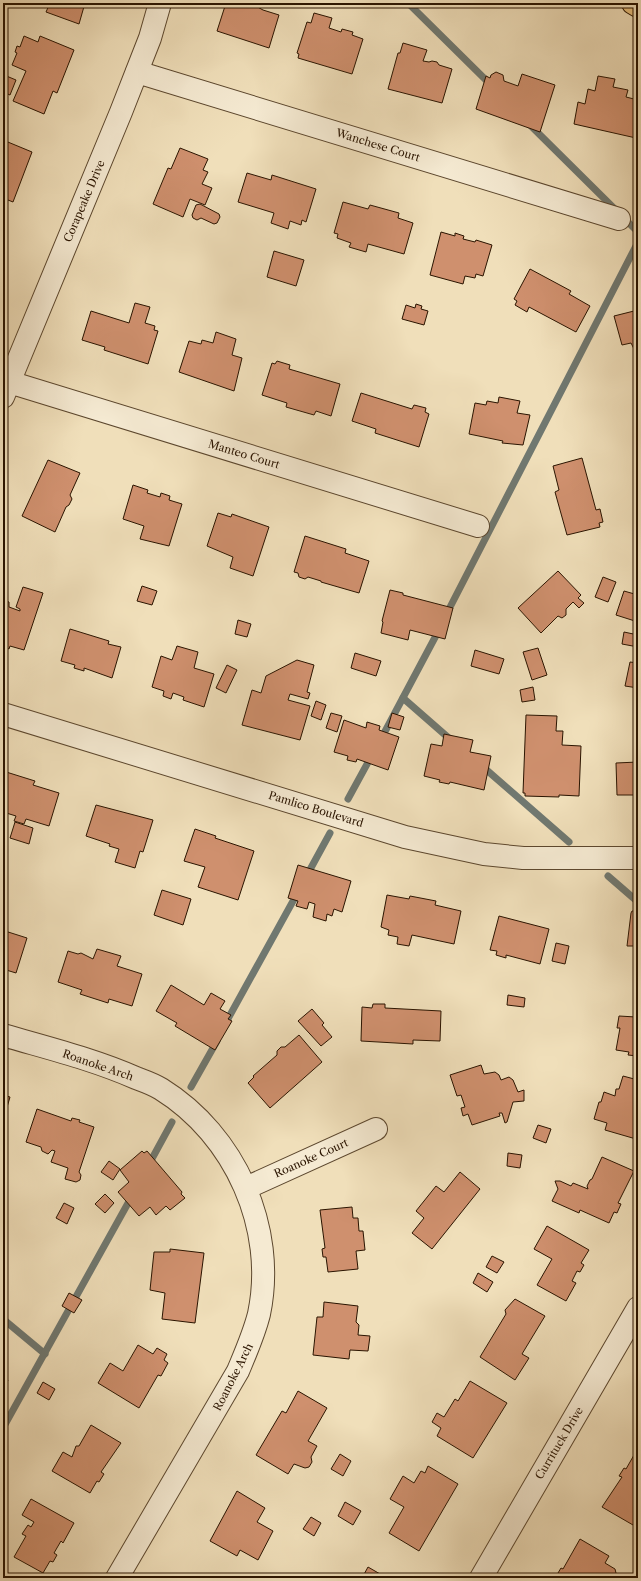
<svg xmlns="http://www.w3.org/2000/svg" width="641" height="1581" font-family="'Libre Caslon Text',serif">
<style>
.lines{fill:none;stroke-linecap:round;stroke-linejoin:round}
.stream{stroke:#707870;stroke-width:7}
.building{fill:#cf906e;stroke:#2a1400}
.minor-casing{stroke:#5c472e;stroke-width:24}
.trunk-casing{stroke:#2a1400;stroke-width:24}
.minor{stroke:#f5ead2;stroke-width:22}
.trunk{stroke:#e8c07d;stroke-width:22}
.labels{text-anchor:middle;dominant-baseline:central;stroke-width:3;stroke-linejoin:round;paint-order:stroke}
.street-label{font-size:11px;fill:#2a1400;stroke:#f5ead2}
</style>
<rect width="100%" height="100%" fill="#f0dfba"/>
<filter id="stains"><feTurbulence type="fractalNoise" baseFrequency=".005" numOctaves="4"/><feColorMatrix values="0 0 0 0 .2 0 0 0 0 .09 0 0 0 0 .02 0 0 0 .5 -.17"/></filter>
<radialGradient id="worn" r=".72"><stop offset=".6" stop-color="#630" stop-opacity="0"/><stop offset="1" stop-color="#630" stop-opacity=".3"/></radialGradient>
<g class="lines">
<g class="stream">
<polyline points="408,3 492,86"/>
<polyline points="530,125 638,232"/>
<polyline points="446,615 638,242"/>
<polyline points="403,698 451,740"/>
<polyline points="381,739 440,628"/>
<polyline points="482,766 569,842"/>
<polyline points="348,799 372,755"/>
<polyline points="608,876 638,902"/>
<polyline points="306,877 330,833"/>
<polyline points="224,1026 298,892"/>
<polyline points="191,1087 217,1041"/>
<polyline points="148,1166 172,1122"/>
<polyline points="3,1319 45,1354"/>
<polyline points="3,1428 132,1196"/>
</g>
</g>
<g class="building">
<polygon points="11,3 23,3 21,7"/>
<polygon points="50,3 85,3 79,24 46,12"/>
<polygon points="226,3 236,3 250,7 254,5 263,10 279,15 269,48 217,31"/>
<polygon points="314,13 332,18 329,28 341,32 342,29 353,32 352,35 363,39 352,74 298,58 299,54 297,53 307,22 311,23"/>
<polygon points="24,36 38,42 40,36 74,50 57,93 53,91 44,114 13,101 26,71 12,65 17,53 15,52 17,46 20,47"/>
<polygon points="403,43 427,50 423,61 429,62 432,61 437,62 439,65 452,69 442,103 388,89 398,53 400,53"/>
<polygon points="496,72 503,75 504,81 518,86 522,74 555,85 540,132 476,109 486,76 490,78 491,75"/>
<polygon points="4,75 16,80 10,95 3,92"/>
<polygon points="598,76 615,79 613,87 628,90 626,97 638,100 636,138 574,124 578,102 585,104 588,89 595,91"/>
<polygon points="3,140 32,152 13,202 3,198"/>
<polygon points="180,148 208,159 203,170 208,172 202,184 212,188 205,205 190,199 183,217 153,204 168,168 171,169"/>
<polygon points="247,173 271,180 272,175 316,189 306,222 302,220 301,225 290,221 288,229 271,223 274,213 238,202"/>
<polygon points="343,202 368,209 370,205 399,213 398,218 413,223 404,254 368,244 366,252 349,247 351,243 337,238 338,234 334,233"/>
<polygon points="200,204 219,214 220,217 217,223 214,224 201,218 197,220 193,218 192,215 196,205"/>
<polygon points="441,232 455,236 455,233 464,236 463,239 475,242 476,240 492,245 483,276 476,274 475,278 465,276 463,284 430,275"/>
<polygon points="274,251 304,260 296,286 267,277"/>
<polygon points="530,269 571,291 569,294 590,306 576,332 529,307 527,312 515,305 517,301 514,299"/>
<polygon points="135,303 150,307 145,323 155,326 154,330 158,331 148,364 104,350 105,347 82,340 91,311 129,323"/>
<polygon points="416,304 422,306 421,309 428,311 424,325 402,319 406,305 415,308"/>
<polygon points="638,310 638,350 635,351 631,343 622,345 614,316"/>
<polygon points="216,332 236,339 232,355 242,358 234,391 179,372 189,341 201,344 202,340 213,343"/>
<polygon points="277,361 290,365 289,369 340,384 331,416 316,411 314,415 286,407 287,403 262,395 272,363 275,364"/>
<polygon points="361,393 412,409 414,405 426,408 425,412 429,414 419,447 375,433 376,429 352,421"/>
<polygon points="499,397 520,401 517,413 530,415 523,445 502,443 503,441 469,434 475,403 486,405 487,401 498,403"/>
<polygon points="582,458 596,510 600,509 603,522 599,523 600,527 567,535 555,492 559,490 553,466"/>
<polygon points="48,460 80,473 70,495 72,499 69,505 66,507 55,532 22,516"/>
<polygon points="133,485 148,490 147,493 160,497 161,493 170,496 169,500 182,504 169,546 140,539 144,526 123,519"/>
<polygon points="218,513 231,517 232,514 269,527 253,576 230,568 233,557 207,546"/>
<polygon points="305,536 346,549 345,553 369,561 359,593 321,582 321,581 308,577 305,579 299,577 298,573 294,572"/>
<polygon points="558,571 581,595 578,598 584,603 579,608 573,602 566,609 566,615 562,618 558,616 541,633 518,608"/>
<polygon points="603,577 616,582 608,602 595,597"/>
<polygon points="142,586 157,591 152,605 137,601"/>
<polygon points="23,587 43,593 24,650 10,646 9,649 3,646 3,600 9,602 9,607 20,611 20,609 16,607"/>
<polygon points="390,590 403,593 403,595 453,608 445,639 410,630 408,640 381,633 383,622 382,621"/>
<polygon points="624,591 638,595 638,622 616,615"/>
<polygon points="238,620 251,624 247,637 235,634"/>
<polygon points="70,629 109,641 108,644 121,647 112,678 84,668 84,671 74,668 75,665 61,661"/>
<polygon points="624,632 638,635 638,647 622,644"/>
<polygon points="177,646 198,652 194,668 214,674 204,707 183,700 184,697 173,693 171,699 163,696 164,691 152,687 161,656 172,660"/>
<polygon points="538,648 547,675 532,680 523,652"/>
<polygon points="475,650 504,659 499,674 471,666"/>
<polygon points="355,653 381,661 376,676 351,668"/>
<polygon points="297,660 314,665 307,692 310,693 308,699 290,694 288,700 310,706 300,740 242,725 252,690 261,693 266,676"/>
<polygon points="630,662 638,663 638,688 625,686"/>
<polygon points="227,665 237,670 226,693 216,688"/>
<polygon points="533,687 535,700 522,702 520,690"/>
<polygon points="316,701 326,705 321,720 311,716"/>
<polygon points="331,713 342,716 337,732 326,728"/>
<polygon points="392,713 404,717 400,730 388,727"/>
<polygon points="526,715 557,716 556,731 563,731 562,745 581,746 579,796 559,795 559,797 525,796 525,793 523,793"/>
<polygon points="344,720 366,728 367,722 380,726 379,730 399,737 388,770 357,759 356,762 347,760 348,756 334,752"/>
<polygon points="444,734 473,740 470,752 491,756 484,790 450,782 449,784 439,782 440,780 424,776 431,744 442,746"/>
<polygon points="638,762 638,799 637,795 617,795 616,763"/>
<polygon points="3,771 35,781 33,785 59,793 49,826 26,819 24,824 14,821 16,816 3,812"/>
<polygon points="96,805 153,820 143,852 140,851 135,868 115,862 119,849 109,846 110,844 86,836"/>
<polygon points="15,822 33,828 29,844 10,838"/>
<polygon points="195,829 216,836 215,838 254,851 238,900 198,887 205,867 184,861"/>
<polygon points="298,865 351,881 342,912 334,909 332,916 327,914 326,921 313,917 315,904 309,902 307,909 296,906 298,901 288,898"/>
<polygon points="162,890 191,899 183,925 154,915"/>
<polygon points="387,895 409,899 410,896 436,901 435,905 461,911 454,944 412,935 409,946 397,944 398,937 388,935 389,930 381,927"/>
<polygon points="636,902 638,902 638,946 627,946 631,913 632,911 635,911"/>
<polygon points="499,916 549,929 540,964 506,955 506,958 496,955 497,951 490,950"/>
<polygon points="3,928 6,929 5,931 27,938 16,973 3,969"/>
<polygon points="556,943 569,946 565,964 552,961"/>
<polygon points="97,949 121,956 117,966 142,974 132,1006 109,999 108,1003 80,994 82,990 58,982 68,951 78,954 81,953 93,959"/>
<polygon points="637,952 638,952 638,963 636,963"/>
<polygon points="171,985 204,1005 211,993 225,1001 220,1009 231,1015 228,1019 232,1021 215,1050 175,1026 177,1023 156,1011"/>
<polygon points="508,995 525,998 524,1007 507,1005"/>
<polygon points="373,1004 385,1004 385,1008 441,1011 440,1041 413,1040 413,1044 361,1041 362,1007 372,1008"/>
<polygon points="638,1004 638,1056 628,1055 629,1052 616,1050 620,1028 617,1028 619,1016 636,1017"/>
<polygon points="312,1009 324,1023 322,1025 332,1037 321,1046 298,1021"/>
<polygon points="299,1035 322,1062 270,1108 248,1083 254,1077 253,1076 277,1055 277,1051 281,1047 285,1047"/>
<polygon points="481,1065 484,1074 495,1072 499,1075 501,1080 509,1077 513,1080 518,1092 524,1090 524,1101 513,1102 507,1122 505,1123 502,1113 499,1113 500,1116 472,1125 468,1114 463,1116 461,1108 465,1107 461,1095 457,1096 450,1075"/>
<polygon points="623,1076 638,1080 638,1134 636,1139 605,1130 607,1123 594,1119 599,1102 601,1102 604,1092 615,1096 616,1089 619,1089"/>
<polygon points="3,1095 10,1097 3,1121"/>
<polygon points="37,1109 71,1121 72,1118 80,1120 79,1122 94,1127 79,1172 81,1175 80,1180 76,1182 65,1179 68,1168 51,1162 55,1151 52,1150 48,1154 42,1151 41,1147 26,1142"/>
<polygon points="538,1125 551,1129 546,1143 533,1138"/>
<polygon points="142,1151 144,1153 147,1151 182,1192 181,1194 185,1198 170,1210 166,1206 156,1215 150,1207 139,1216 118,1192 129,1182 120,1170"/>
<polygon points="508,1153 522,1155 520,1168 507,1166"/>
<polygon points="602,1157 634,1171 618,1203 621,1204 617,1213 614,1212 609,1223 580,1210 579,1213 552,1201 558,1189 555,1181 560,1181 571,1186 573,1183 588,1189 587,1186 590,1180 592,1179"/>
<polygon points="109,1161 120,1169 113,1180 101,1172"/>
<polygon points="460,1172 480,1189 432,1249 412,1233 424,1218 416,1211 436,1186 444,1192"/>
<polygon points="105,1194 114,1203 105,1213 95,1204"/>
<polygon points="64,1203 74,1208 67,1224 56,1218"/>
<polygon points="352,1207 353,1218 358,1218 359,1231 363,1231 365,1250 356,1251 358,1269 328,1272 326,1257 323,1257 322,1249 325,1248 320,1210"/>
<polygon points="547,1226 589,1250 581,1263 584,1265 580,1272 577,1271 572,1281 576,1283 566,1301 537,1285 552,1259 534,1249"/>
<polygon points="170,1249 204,1253 195,1323 162,1319 165,1293 150,1290 154,1252 170,1252"/>
<polygon points="492,1256 504,1262 497,1273 486,1267"/>
<polygon points="478,1273 493,1282 487,1292 473,1283"/>
<polygon points="69,1293 82,1300 74,1313 62,1306"/>
<polygon points="515,1299 545,1316 522,1354 529,1358 515,1380 480,1357 506,1314 505,1310"/>
<polygon points="324,1302 358,1306 356,1322 359,1325 358,1335 370,1336 368,1351 350,1350 349,1359 313,1355 317,1317 323,1317"/>
<polygon points="138,1345 153,1354 157,1348 167,1354 164,1360 168,1363 161,1376 158,1375 139,1408 98,1383 110,1363 123,1371"/>
<polygon points="3,1375 8,1380 3,1390"/>
<polygon points="470,1381 507,1403 473,1458 437,1436 441,1428 432,1422 437,1413 444,1417 455,1399 458,1401"/>
<polygon points="43,1382 55,1389 49,1400 37,1393"/>
<polygon points="298,1391 327,1408 308,1441 317,1446 311,1457 312,1462 309,1467 305,1468 294,1464 288,1474 256,1455 282,1411 286,1413"/>
<polygon points="91,1425 121,1443 101,1472 104,1474 99,1482 97,1481 90,1493 52,1471 63,1452 72,1457 76,1446 79,1446"/>
<polygon points="340,1454 351,1461 343,1476 331,1469"/>
<polygon points="634,1455 638,1457 638,1516 633,1525 602,1507 622,1477 619,1476 624,1468 626,1469"/>
<polygon points="428,1466 458,1484 419,1551 389,1533 404,1507 390,1499 403,1476 414,1483 421,1471 425,1473"/>
<polygon points="237,1491 265,1508 257,1522 273,1531 258,1560 240,1550 237,1556 210,1541"/>
<polygon points="31,1499 74,1523 63,1543 61,1541 54,1553 57,1555 53,1562 50,1561 43,1573 14,1557 26,1536 22,1534 28,1525 31,1527 34,1522 22,1515"/>
<polygon points="345,1502 361,1511 353,1525 338,1516"/>
<polygon points="311,1517 321,1523 314,1536 303,1529"/>
<polygon points="580,1539 609,1556 605,1563 615,1569 616,1573 613,1578 555,1578 561,1568 563,1569"/>
<polygon points="368,1567 387,1578 362,1578"/>
</g>
<g class="lines">
<g class="minor-casing">
<g id="minor">
<polyline points="137,72 619,219"/>
<polyline points="9,382 478,526"/>
<polyline points="3,397 121,112 150,38 160,3"/>
<polyline points="3,714 405,837 484,854 523,858 638,858"/>
<path d="M3,1035C47,1048 93,1059 136,1078C144,1081 153,1084 161,1089C235,1135 277,1228 259,1314C254,1334 246,1352 238,1371L117,1578"/>
<polyline points="246,1188 376,1129"/>
<polyline points="481,1578 638,1308"/>
</g>
</g>
<g class="trunk-casing">
<polyline id="trunk" points="633,3 638,6"/>
</g>
<use href="#minor" class="minor"/>
<use href="#trunk" class="trunk"/>
</g>
<g class="labels">
<g class="street-label">
<text transform="translate(378 145) rotate(17)">Wanchese Court</text>
<text transform="translate(84 201) rotate(-67)">Corapeake Drive</text>
<text transform="translate(244 454) rotate(17)">Manteo Court</text>
<text transform="translate(316 809) rotate(17)">Pamlico Boulevard</text>
<text transform="translate(98 1065) rotate(19)">Roanoke Arch</text>
<text transform="translate(311 1158) rotate(-24)">Roanoke Court</text>
<text transform="translate(233 1377) rotate(-63)">Roanoke Arch</text>
<text transform="translate(559 1443) rotate(-59)">Currituck Drive</text>
</g>
</g>
<rect width="641" height="1581" fill="none" stroke="#f0dfba" stroke-width="16"/>
<rect x="4" y="4" width="633" height="1573" fill="none" stroke="#2a1400" stroke-width="2"/>
<rect x="8" y="8" width="625" height="1565" fill="none" stroke="#2a1400"/>
<rect width="100%" height="100%" filter="url(#stains)"/>
<rect width="100%" height="100%" fill="url(#worn)"/>
</svg>
